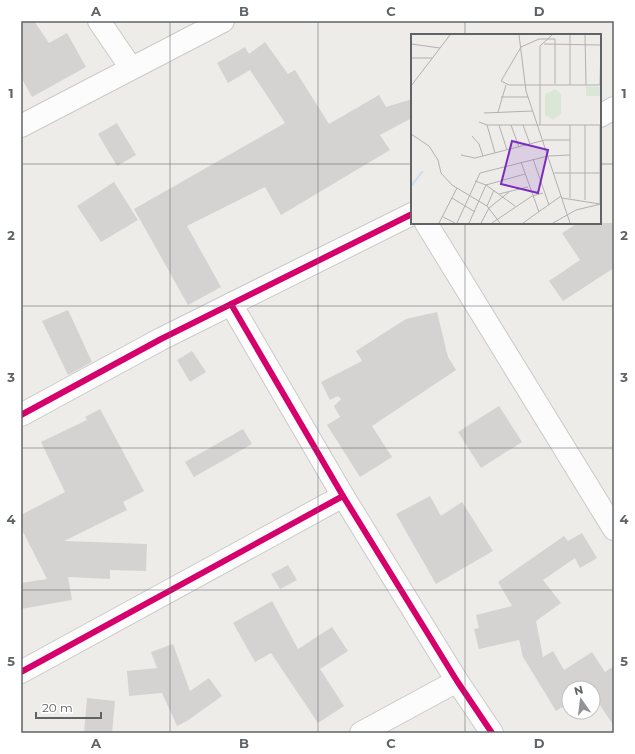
<svg xmlns="http://www.w3.org/2000/svg" width="635" height="754" font-family="Montserrat,sans-serif">
<style>
.building{fill:#d5d3d2}
.lines{fill:none;stroke-linecap:round;stroke-linejoin:round}
.minor-casing{stroke:#cbcac9;stroke-width:24}
.minor{stroke:#fcfcfc;stroke-width:22}
.cycleway-casing{stroke:#fff;stroke-width:8}
.cycleway{stroke:#d6006c;stroke-width:6}
.grid{fill:none;stroke:#5f6366;stroke-width:1;stroke-opacity:0.55}
.inset-river{fill:none;stroke:#c5dff1;stroke-width:2}
.inset-road{fill:none;stroke:#b1b1b1;stroke-width:1}
.view{fill:#7b2cbf;fill-opacity:0.15;stroke:#7b2cbf;stroke-width:2}
.inset-edge{fill:none;stroke:#5f6366;stroke-width:2}
.neatline{fill:none;stroke:#5f6366;stroke-width:1.5}
.grid-label{font-size:13px;text-anchor:middle;font-weight:bold;fill:#5f6366}
</style>
<rect width="100%" height="100%" fill="#eeece9"/>
<g class="building">
<polygon points="21,21 34,21 49,43 67,33 86,67 32,97 21,77"/>
<polygon points="265,42 288,74 295,70 329,124 379,95 386,107 412,99 412,118 380,135 390,150 281,215 265,187 187,226 221,287 188,305 134,209 285,123 250,70 228,83 217,63 245,47 249,54"/>
<polygon points="117,123 136,155 117,166 98,134"/>
<polygon points="114,182 138,220 101,242 77,206"/>
<polygon points="578,223 614,223 614,268 563,301 549,281 580,260 562,233"/>
<polygon points="68,310 92,362 68,375 42,321"/>
<polygon points="437,312 448,357 456,370 372,426 392,457 360,477 327,425 340,417 334,406 341,399 338,396 330,400 321,382 362,361 356,351 406,319"/>
<polygon points="192,351 206,372 190,382 177,360"/>
<polygon points="499,406 522,442 481,468 458,432"/>
<polygon points="100,409 144,491 123,502 127,510 64,541 147,544 146,571 110,570 110,579 68,577 72,600 21,609 21,583 47,579 21,528 21,515 65,492 41,442 87,420 85,417"/>
<polygon points="243,429 252,444 194,477 185,462"/>
<polygon points="430,496 441,516 462,502 493,551 436,584 396,514"/>
<polygon points="582,533 597,558 580,568 575,558 543,580 561,603 536,621 543,657 553,651 564,670 592,652 605,672 614,666 614,726 593,695 593,688 569,688 569,703 556,711 523,657 519,640 479,649 474,629 479,628 476,615 512,606 498,582 564,536 568,541"/>
<polygon points="288,565 297,580 280,589 271,574"/>
<polygon points="272,601 298,649 332,627 348,651 320,669 344,706 318,723 271,653 255,662 233,623"/>
<polygon points="173,644 190,691 209,678 222,696 187,721 177,726 162,693 129,696 127,671 157,668 151,652"/>
<polygon points="87,698 115,701 112,733 84,733"/>
</g>
<g class="lines">
<g class="minor-casing">
<g id="minor">
<polyline points="99,21 131,68"/>
<polyline points="600,116 614,108"/>
<polyline points="21,126 223,21"/>
<polyline points="426,223 614,529"/>
<polyline points="231,304 343,496 457,681 492,733"/>
<polyline points="21,415 161,339 412,214"/>
<polyline points="21,672 343,496"/>
<polyline points="361,733 457,681"/>
</g>
</g>
<use href="#minor" class="minor"/>
<g class="cycleway-casing">
<g id="cycleway">
<polyline points="231,304 343,496 457,681 492,733"/>
<polyline points="21,415 161,339 412,214"/>
<polyline points="21,672 343,496"/>
</g>
</g>
<use href="#cycleway" class="cycleway"/>
</g>
<path class="grid" d="M170,21V733M318,21V733M465,21V35M21,164H412M600,164H614M465,223V733M21,306H614M21,448H614M21,590H614"/>
<g transform="translate(411 34)">
<rect width="190" height="190" fill="#eeece9"/>
<path d="M175,52L190,53V62H175ZM144,55L150,60V80L142,86L134,81V60Z" fill="#dae7d7"/>
<path class="inset-river" d="M0,152L12,137"/>
<path class="inset-road" d="M108,1L115,57L159,189M174,1L175,51M0,10L29,14M133,10L190,11M0,24H21M144,50V5H128L110,13L90,47L98,51H190M159,51V1M189,51L190,1M0,52L39,1M90,63H117M87,78L95,51M73,79L122,77M68,88L76,91H190M76,91L84,119M88,91L96,116M100,91L108,113M112,91L119,110M129,91V12L141,1M0,100L18,112L27,126L30,139L41,151L76,172L89,189M61,102L68,110L72,122M50,121L64,124L134,106H159M122,125L138,171M110,128L128,178M143,139H190M64,147L75,151L104,172M88,160L117,153M41,164L64,178M151,164L189,170V91M159,164V91M174,166V91M76,172L83,156M32,183L44,189M28,189L46,154M46,189L69,139L137,122L159,121M58,189L75,151L114,140M70,189L78,174L98,158M81,189L121,162L132,159M112,189L150,162M142,189L165,176L190,170"/>
<path class="view" d="M101,107L137,116L127,159L90,150Z"/>
<rect width="190" height="190" class="inset-edge"/>
</g>
<rect width="635" height="754" fill="none" stroke="#ffffff" stroke-width="44"/>
<g transform="translate(581 700) rotate(346)"><circle r="19" fill="#ffffff" stroke="#bfc1c2"/>
<path d="M0-3L7 15L0 10L-7 15Z" fill="#919394"/>
<text y="-6" font-size="11" font-weight="bold" text-anchor="middle" fill="#5f6366">N</text>
</g>
<path d="M36 712v6h65v-6" fill="none" stroke="#5f6366" stroke-width="2"/>
<text x="42" y="712" font-size="12" fill="#5f6366" stroke="#ffffff" stroke-width="3" paint-order="stroke">20 m</text>
<rect x="22" y="22" width="591" height="710" class="neatline"/>
<g class="grid-label">
<text x="96" y="16">A</text>
<text x="244" y="16">B</text>
<text x="391" y="16">C</text>
<text x="539" y="16">D</text>
<text x="11" y="98">1</text>
<text x="624" y="98">1</text>
<text x="11" y="240">2</text>
<text x="624" y="240">2</text>
<text x="11" y="382">3</text>
<text x="624" y="382">3</text>
<text x="11" y="524">4</text>
<text x="624" y="524">4</text>
<text x="11" y="666">5</text>
<text x="624" y="666">5</text>
<text x="96" y="748">A</text>
<text x="244" y="748">B</text>
<text x="391" y="748">C</text>
<text x="539" y="748">D</text>
</g>
</svg>
